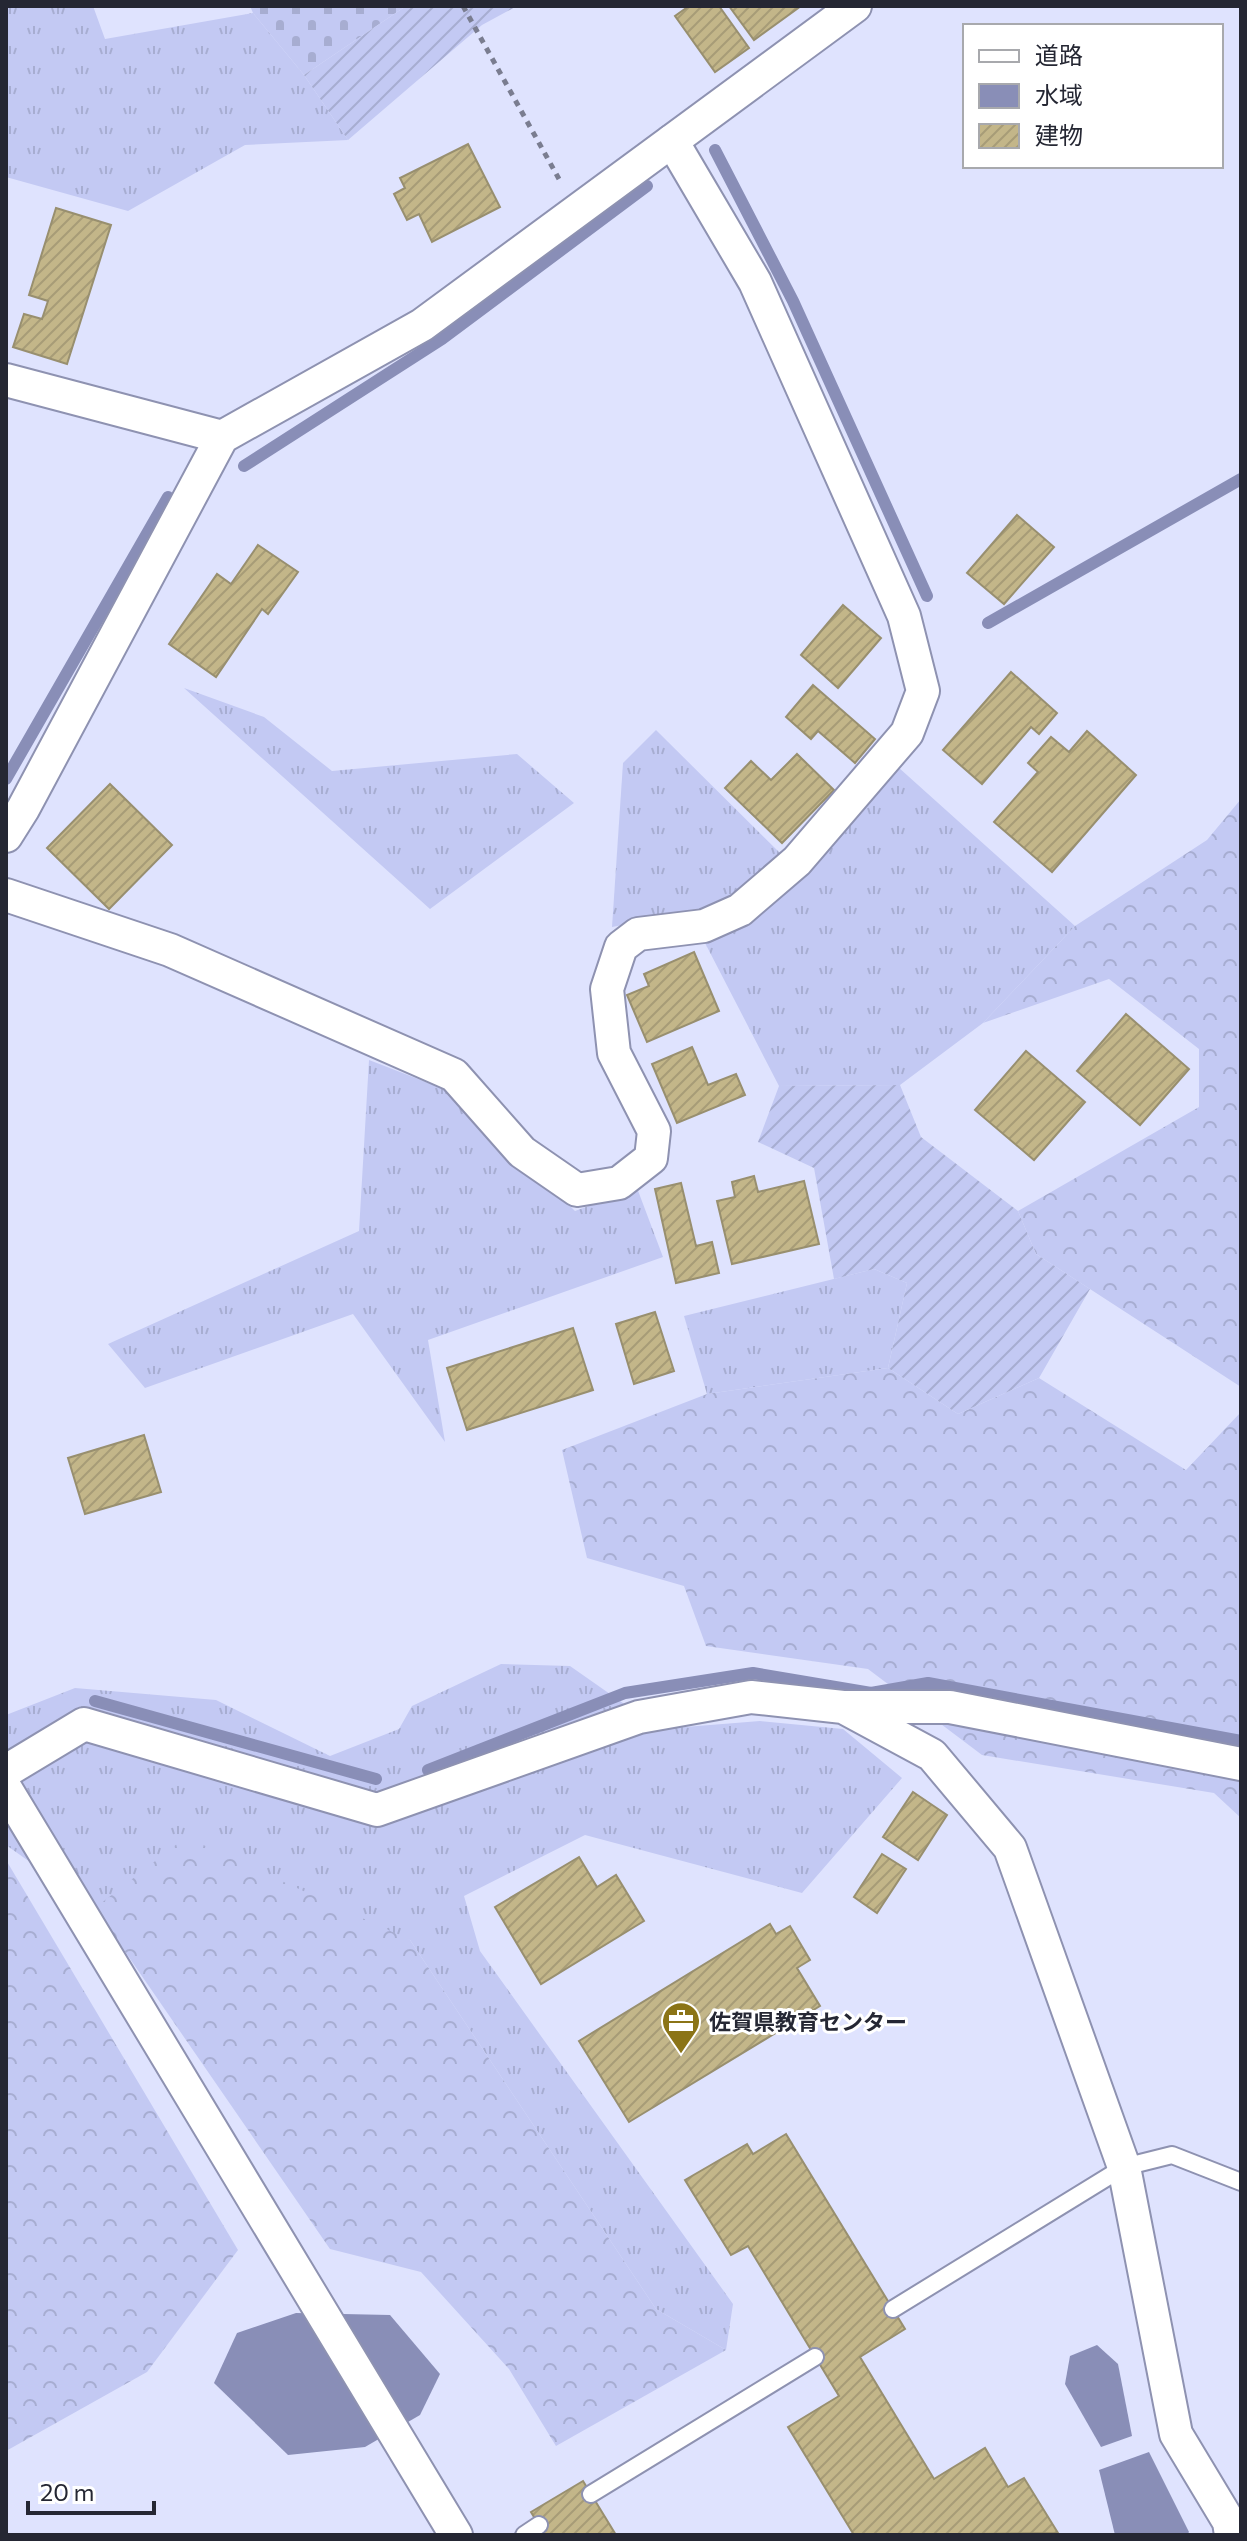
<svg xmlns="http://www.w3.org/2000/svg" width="1247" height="2541" font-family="Commissioner,'Noto Sans JP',sans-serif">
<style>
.grass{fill:url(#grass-tufts)}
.forest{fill:url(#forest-crowns)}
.cemetery{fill:url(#cemetery-stones)}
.garden{fill:url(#garden-furrows)}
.water{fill:#898eb7}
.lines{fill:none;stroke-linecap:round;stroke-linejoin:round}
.stream{stroke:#898eb7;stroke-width:12}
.building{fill:url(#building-hatch);stroke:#988f6f;stroke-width:2}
.lane-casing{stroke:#8e92b1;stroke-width:20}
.street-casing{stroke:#8e92b1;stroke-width:36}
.path{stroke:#7a7d90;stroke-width:5;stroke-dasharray:6 6;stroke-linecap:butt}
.lane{stroke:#fff;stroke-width:16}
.street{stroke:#fff;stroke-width:32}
.labels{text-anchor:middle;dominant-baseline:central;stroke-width:6;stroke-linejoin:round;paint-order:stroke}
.poi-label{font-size:22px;font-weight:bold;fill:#252733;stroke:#fff;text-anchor:start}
</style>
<defs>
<pattern id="grass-tufts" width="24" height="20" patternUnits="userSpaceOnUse" patternTransform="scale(2)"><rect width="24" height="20" fill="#c3c9f3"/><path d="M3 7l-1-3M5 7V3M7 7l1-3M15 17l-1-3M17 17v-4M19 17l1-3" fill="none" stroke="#a7add1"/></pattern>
<pattern id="forest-crowns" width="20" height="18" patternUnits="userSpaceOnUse" patternTransform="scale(2)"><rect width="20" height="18" fill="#c3c9f3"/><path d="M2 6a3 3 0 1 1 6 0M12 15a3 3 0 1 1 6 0" fill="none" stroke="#a7add1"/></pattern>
<pattern id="cemetery-stones" width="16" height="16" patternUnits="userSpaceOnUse" patternTransform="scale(2)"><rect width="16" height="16" fill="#c3c9f3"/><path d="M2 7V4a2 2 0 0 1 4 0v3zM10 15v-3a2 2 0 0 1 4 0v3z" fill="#a7add1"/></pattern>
<pattern id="garden-furrows" width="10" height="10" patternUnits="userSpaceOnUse" patternTransform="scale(2)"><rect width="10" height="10" fill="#c3c9f3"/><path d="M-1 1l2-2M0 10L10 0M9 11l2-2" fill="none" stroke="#a7add1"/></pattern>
<pattern id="building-hatch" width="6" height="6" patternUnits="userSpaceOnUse" patternTransform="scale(2)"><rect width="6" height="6" fill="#c3b689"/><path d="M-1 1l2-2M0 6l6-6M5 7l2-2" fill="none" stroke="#a79c77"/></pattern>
</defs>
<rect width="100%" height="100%" fill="#dfe3fe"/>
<g class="grass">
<polygon points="6,6 93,6 105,39 253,13 304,75 348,140 245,145 128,211 6,177"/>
<polygon points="184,688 264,717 332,771 517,754 574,803 430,909"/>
<polygon points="656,730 782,855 716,908 612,927 623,763"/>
<polygon points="898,767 1075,926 983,1023 900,1085 779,1086 704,941 750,919 802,880"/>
<polygon points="369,1060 457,1094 575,1211 637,1188 663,1257 428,1340 445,1442 353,1314 145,1388 108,1344 359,1231"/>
<polygon points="874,1269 907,1283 888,1368 707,1394 684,1316"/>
<polygon points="501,1664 570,1666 660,1729 760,1721 843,1729 902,1778 802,1893 585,1835 464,1896 480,1951 733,2304 726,2350 656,2309 410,1940 95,1908 6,1845 6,1715 75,1688 216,1700 330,1756 399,1729 412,1706"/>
</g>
<g class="forest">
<polygon points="1241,799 1241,1387 1036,1254 1018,1211 1199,1107 1199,1049 1109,979 983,1023 1075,926 1207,840"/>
<polygon points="888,1368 958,1414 1039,1378 1186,1470 1241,1412 1241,1818 1214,1793 982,1755 868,1669 706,1646 684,1586 587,1558 562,1450 707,1394"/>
<polygon points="186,1837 410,1940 656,2309 726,2350 556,2446 509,2369 421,2272 330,2249 95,1908"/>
<polygon points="6,1860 238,2250 147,2372 6,2451"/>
</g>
<polygon class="cemetery" points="250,6 406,6 304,75 253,13"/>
<g class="garden">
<polygon points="406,6 517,6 482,25 348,140 304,75"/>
<polygon points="900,1085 921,1137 1018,1211 1036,1254 1090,1289 1039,1378 958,1414 888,1368 907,1283 874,1269 834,1279 814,1168 758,1142 779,1086"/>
</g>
<g class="water">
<polygon points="296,2313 390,2315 440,2374 420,2415 365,2447 288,2455 214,2383 237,2333"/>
<polygon points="1097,2345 1118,2364 1132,2436 1101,2447 1065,2384 1070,2356"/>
<polygon points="1149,2452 1189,2532 1187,2535 1115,2535 1099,2470"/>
</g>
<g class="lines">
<g class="stream">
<polyline points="715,150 793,301 927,596"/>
<polyline points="244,466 442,339 647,186"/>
<polyline points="988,623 1241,479"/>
<polyline points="6,779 168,497"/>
<polyline points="95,1701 376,1779"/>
<polyline points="428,1770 625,1693 753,1673 871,1693 928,1683 1241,1741"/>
</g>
</g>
<g class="building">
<polygon points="689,6 719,6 749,48 715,72 675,16"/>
<polygon points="729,6 801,6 754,40"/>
<polygon points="468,144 500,207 432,242 419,214 407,220 394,194 405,188 400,178"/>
<polygon points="56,208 111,225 67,364 13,347 24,314 42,319 48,301 29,295"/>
<polygon points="1017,515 1054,547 1004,604 967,573"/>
<polygon points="258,545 298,572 268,614 262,609 216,677 169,644 217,574 231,584"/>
<polygon points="843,605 881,638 838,688 801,655"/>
<polygon points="1011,672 1057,713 1039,734 1031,727 982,784 943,750"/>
<polygon points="813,685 875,739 855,763 818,731 811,739 786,717"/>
<polygon points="1087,731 1136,775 1052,872 994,822 1038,772 1028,763 1051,737 1069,752"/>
<polygon points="797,754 834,790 782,843 725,788 751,761 771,780"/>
<polygon points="110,784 172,845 109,909 47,848"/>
<polygon points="694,952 719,1011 647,1042 627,995 649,986 644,974"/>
<polygon points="1126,1014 1189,1069 1140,1125 1077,1071"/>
<polygon points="692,1047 708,1085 736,1074 745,1095 677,1123 652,1064"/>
<polygon points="1026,1051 1085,1102 1034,1160 975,1110"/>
<polygon points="754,1176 758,1192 804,1181 819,1244 732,1264 717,1201 735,1197 732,1182"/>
<polygon points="681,1183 696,1246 712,1242 719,1273 676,1283 655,1189"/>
<polygon points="655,1312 674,1371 634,1384 616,1324"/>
<polygon points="573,1328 593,1390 467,1430 447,1368"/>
<polygon points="144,1435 161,1492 85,1514 68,1458"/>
<polygon points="913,1792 947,1815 918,1860 883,1837"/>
<polygon points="882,1854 906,1869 877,1913 854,1897"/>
<polygon points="579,1857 597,1887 616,1875 644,1921 541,1984 495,1907"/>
<polygon points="770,1924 776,1934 790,1926 810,1960 797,1968 820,2006 629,2122 579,2041"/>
<polygon points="786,2134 905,2329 860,2357 934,2479 985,2448 1008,2487 1024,2478 1058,2533 854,2535 788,2427 839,2396 748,2246 731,2255 685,2180 747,2144 753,2154"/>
<polygon points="583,2481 616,2535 545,2535 531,2512"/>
</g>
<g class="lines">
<g class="lane-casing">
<g id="lane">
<polyline points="893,2309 1124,2167 1172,2155 1241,2182"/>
<polyline points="591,2494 815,2357"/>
<polyline points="524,2535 539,2525"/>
</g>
</g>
<g class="street-casing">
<g id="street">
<polyline points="6,380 222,437"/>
<polyline points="6,836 23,809 222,437 422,325 855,6"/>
<polyline points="6,895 170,950 454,1075 522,1152 577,1190 619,1183 651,1158 654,1131 614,1053 607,989 621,947 638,934 704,926 740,910 797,861 907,733 923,691 904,616 755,282 672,141"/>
<polyline points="846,1707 950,1707 1241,1764"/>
<polyline points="6,1771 84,1724 377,1810 639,1717 751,1697 843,1707 932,1755 1010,1848 1124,2167 1176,2434 1229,2522 1231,2535"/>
<polyline points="6,1789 456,2535"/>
</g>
</g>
<polyline class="path" points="463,6 559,179"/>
<use href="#lane" class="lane"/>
<use href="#street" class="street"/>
</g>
<defs>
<g id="office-pin" transform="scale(2)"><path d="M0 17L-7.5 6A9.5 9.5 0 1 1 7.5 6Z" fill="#8b7417" stroke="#fff"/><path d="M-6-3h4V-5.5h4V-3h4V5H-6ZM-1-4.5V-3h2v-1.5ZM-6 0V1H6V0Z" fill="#fff"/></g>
</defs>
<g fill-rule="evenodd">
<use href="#office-pin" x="681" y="2021"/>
</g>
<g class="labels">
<g class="poi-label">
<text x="709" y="2021">佐賀県教育センター</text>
</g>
</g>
<rect width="1247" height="2541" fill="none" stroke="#252733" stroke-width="16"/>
<rect x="963" y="24" width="260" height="144" fill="#ffffff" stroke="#a8a9ad" stroke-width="2"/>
<rect x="979" y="50" width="40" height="12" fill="#ffffff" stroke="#a8a9ad" stroke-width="2"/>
<text x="1035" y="64" font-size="24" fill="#252733">道路</text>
<rect x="979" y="84" width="40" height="24" fill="#898eb7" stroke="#a8a9ad" stroke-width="2"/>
<text x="1035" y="104" font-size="24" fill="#252733">水域</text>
<rect x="979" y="124" width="40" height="24" fill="url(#building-hatch)" stroke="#a8a9ad" stroke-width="2"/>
<text x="1035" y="144" font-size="24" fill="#252733">建物</text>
<path d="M28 2501v12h126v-12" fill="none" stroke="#252733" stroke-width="4"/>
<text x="40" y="2501" font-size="24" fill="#252733" stroke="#ffffff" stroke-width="6" paint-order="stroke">20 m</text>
</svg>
